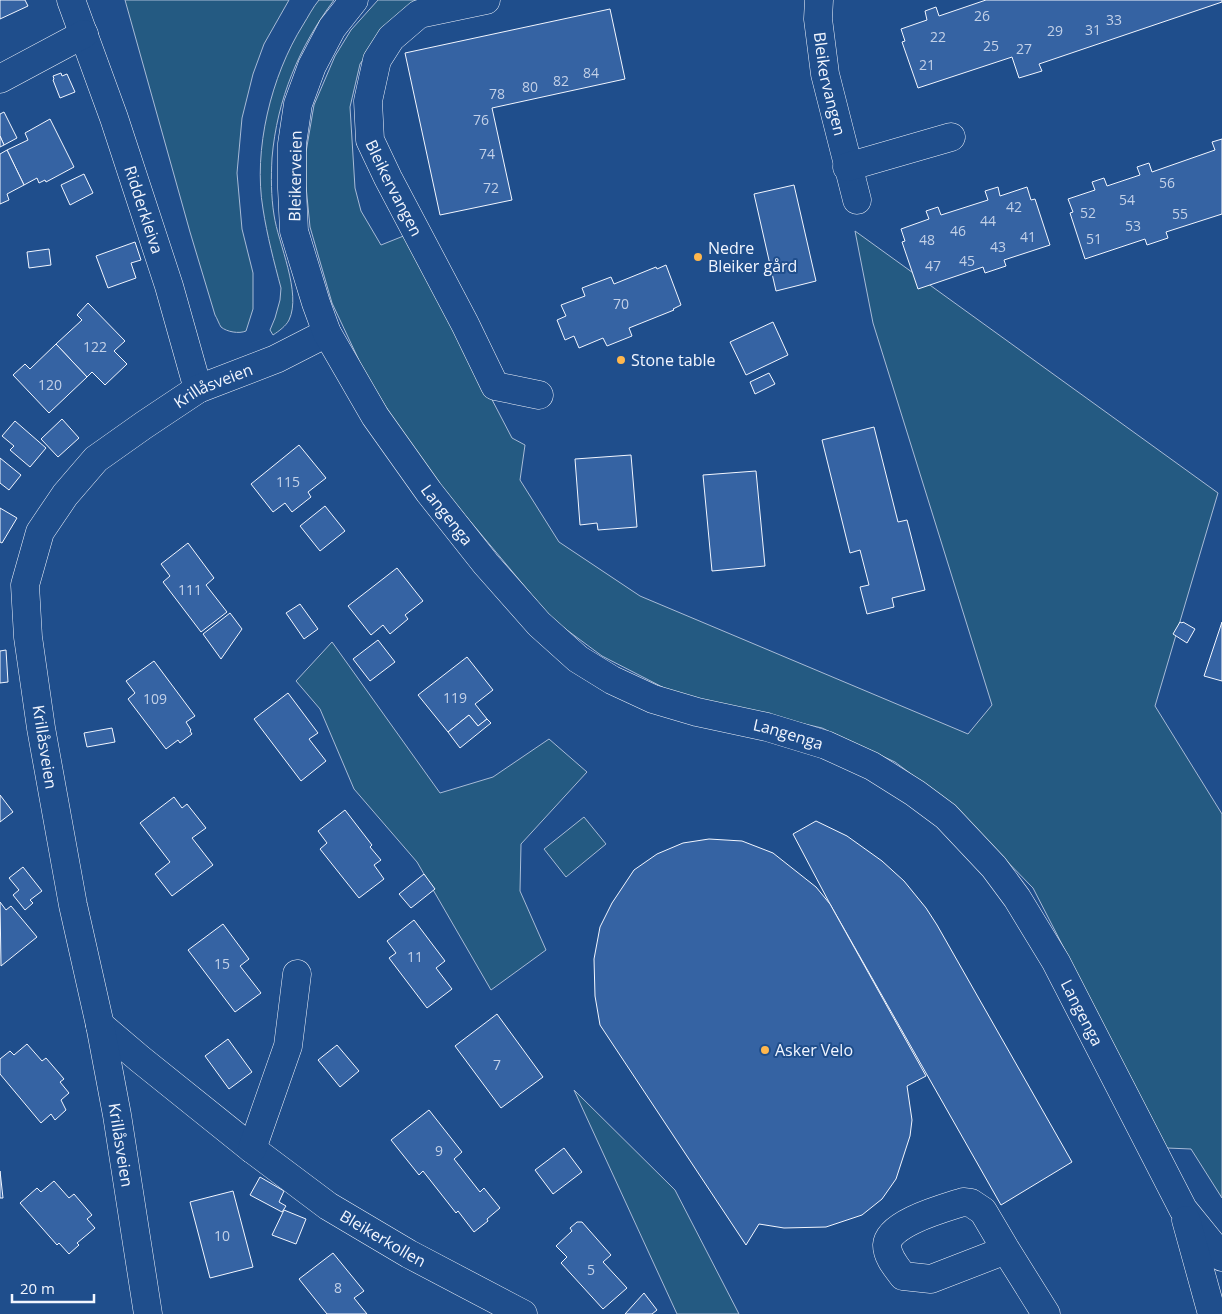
<svg xmlns="http://www.w3.org/2000/svg" width="1222" height="1314" font-family="'Open Sans',sans-serif">
<style>
.green{fill:#245a82;stroke:#a8bbd7}
.building{fill:#3563a3;stroke:#f2f6ff}
.lines{fill:none;stroke-linecap:round;stroke-linejoin:round}
.minor-casing{stroke:#f2f6ff;stroke-width:29}
.major-casing{stroke:#f2f6ff;stroke-width:29}
.minor{stroke:#1f4e8c;stroke-width:28}
.major{stroke:#1f4e8c;stroke-width:28}
.poi-dot{fill:#ffb74d;stroke:#1f4e8c;stroke-width:2}
.labels{text-anchor:middle;dominant-baseline:central;stroke-width:4;stroke-linejoin:round;paint-order:stroke}
.number-label{font-size:14px;fill:#c3d1e8}
.street-label{font-size:16px;fill:#f2f6ff;stroke:#1f4e8c}
.poi-label{font-size:16px;fill:#f2f6ff;stroke:#1f4e8c;text-anchor:start}
</style>
<rect width="100%" height="100%" fill="#1f4e8c"/>
<g class="green">
<path d="M125,0H289L264,44L253,74L242,118L237,173L242,229L253,273V309L246,331C239,334 227,332 221,327C219,324 217,318 215,315L190,232Z"/>
<path d="M319,0H334C299,47 277,99 272,158C271,177 271,196 274,215C278,243 302,293 289,320C286,326 279,331 273,335L270,330L275,318L280,300L281,288C274,262 267,235 263,209C253,150 271,76 303,25C308,17 313,7 319,0Z"/>
<polygon points="378,0 431,0 384,29 360,64 350,107 355,188 361,211 381,245 406,235 512,438 525,445 520,480 559,542 640,596 968,734 992,705 873,323 855,231 1218,493 1155,706 1222,814 1222,1198 1191,1149 1167,1148 1033,888 951,804 895,762 822,728 676,694 602,656 552,619 444,490 403,435 364,371 332,303 310,227 306,186 306,152 314,105 335,56 351,30"/>
<polygon points="332,642 440,793 493,777 549,739 587,772 521,844 520,891 546,950 491,990 417,862 354,789 320,709 296,681"/>
<polygon points="584,817 606,844 566,877 544,849"/>
<polygon points="574,1090 675,1190 739,1314 677,1314"/>
</g>
<g class="building">
<polygon points="0,0 25,0 28,6 0,19"/>
<polygon points="986,0 1222,0 1222,2 1039,64 1042,71 1019,78 1012,57 918,88 902,42 905,41 901,29 927,20 925,11 936,7 939,16"/>
<polygon points="610,9 625,79 492,108 512,200 440,215 405,53"/>
<polygon points="61,73 62,76 67,74 75,92 60,98 53,80 54,79 53,76"/>
<polygon points="4,112 17,138 4,145 0,136 0,114"/>
<polygon points="50,119 74,167 46,182 45,180 39,183 37,178 24,185 7,150 28,140 25,133"/>
<polygon points="0,136 4,145 0,147"/>
<polygon points="1222,139 1222,214 1166,232 1168,238 1147,245 1145,239 1085,259 1070,213 1073,212 1068,199 1095,190 1092,182 1104,178 1107,186 1140,175 1137,167 1149,163 1152,172 1215,150 1212,142"/>
<polygon points="7,150 24,185 7,194 9,200 0,204 0,154"/>
<polygon points="84,174 93,193 70,205 61,185"/>
<polygon points="794,185 816,281 776,291 754,194"/>
<polygon points="998,187 1000,196 1027,187 1031,200 1035,199 1050,245 1004,260 1006,266 985,273 983,267 918,289 902,242 905,241 901,229 929,219 926,211 938,207 941,215 988,200 985,191"/>
<polygon points="135,242 141,260 131,263 136,278 108,288 96,256"/>
<polygon points="49,249 51,265 29,268 27,252"/>
<polygon points="666,265 681,305 673,309 674,310 629,328 632,336 607,346 603,338 579,348 574,336 565,340 557,320 566,316 561,305 585,296 582,288 611,277 614,284 656,267 657,269"/>
<polygon points="88,303 125,341 114,351 127,364 105,385 92,372 87,377 56,344 82,320 77,315"/>
<polygon points="773,322 788,355 746,375 730,342"/>
<polygon points="56,344 87,377 49,413 13,375 25,364 30,369"/>
<polygon points="769,373 775,384 755,394 750,382"/>
<polygon points="62,419 79,438 58,457 41,439"/>
<polygon points="15,421 46,448 30,467 10,450 14,446 2,436"/>
<polygon points="874,427 898,522 907,520 925,590 892,598 894,607 867,614 860,587 869,585 860,550 850,553 822,440"/>
<polygon points="299,445 326,478 308,492 311,497 292,512 285,503 273,512 251,484"/>
<polygon points="631,455 637,527 598,530 597,523 580,525 575,459"/>
<polygon points="0,458 21,475 9,490 0,483"/>
<polygon points="756,471 765,566 712,571 703,475"/>
<polygon points="325,506 345,531 320,551 300,526"/>
<polygon points="0,508 17,518 2,543 0,542"/>
<polygon points="188,543 214,578 206,585 227,612 201,632 163,582 170,576 161,564"/>
<polygon points="397,568 423,601 405,615 408,619 390,634 383,625 371,635 348,606"/>
<polygon points="300,604 318,629 304,639 286,613"/>
<polygon points="230,613 242,629 221,659 203,634"/>
<polygon points="1180,622 1182,623 1183,622 1195,629 1187,643 1173,634"/>
<polygon points="1222,622 1222,681 1204,676"/>
<polygon points="378,640 395,662 370,681 353,659"/>
<polygon points="6,650 8,682 0,683 0,651"/>
<polygon points="467,657 493,690 475,704 487,719 478,726 469,715 448,732 418,695"/>
<polygon points="154,661 195,716 186,722 191,730 190,731 192,734 180,743 178,740 166,749 128,699 135,693 126,681"/>
<polygon points="288,693 318,733 309,739 326,761 301,781 254,719"/>
<polygon points="469,715 478,726 487,719 491,723 460,748 448,732"/>
<polygon points="112,728 115,742 87,747 84,733"/>
<polygon points="0,795 13,812 0,822"/>
<polygon points="174,797 182,808 187,804 206,828 192,838 213,865 172,896 155,874 170,862 140,823"/>
<polygon points="345,810 372,845 370,847 381,860 374,865 384,879 359,898 320,849 327,843 318,831"/>
<polygon points="816,821 847,836 882,861 904,881 926,908 937,925 1072,1162 1001,1205 830,904 793,834"/>
<polygon points="709,839 742,841 773,853 816,887 830,904 926,1076 907,1086 912,1120 910,1136 896,1179 882,1199 862,1215 826,1227 784,1228 759,1224 746,1245 600,1025 595,996 594,959 600,927 612,903 634,870 657,854 683,843"/>
<polygon points="23,867 42,891 30,900 33,903 25,910 13,895 19,890 9,878"/>
<polygon points="424,874 435,889 411,908 399,894"/>
<polygon points="0,902 6,910 11,906 37,937 1,966"/>
<polygon points="414,920 445,961 436,968 452,989 427,1008 389,958 396,953 387,941"/>
<polygon points="223,924 249,959 240,966 261,993 235,1012 188,950"/>
<polygon points="497,1014 543,1077 501,1108 455,1046"/>
<polygon points="228,1039 252,1072 229,1089 205,1056"/>
<polygon points="27,1044 42,1061 46,1058 64,1079 60,1082 69,1093 61,1100 66,1110 55,1120 51,1114 41,1123 0,1074 0,1059 10,1051 14,1055"/>
<polygon points="337,1045 359,1071 340,1087 318,1060"/>
<polygon points="429,1110 462,1152 454,1159 480,1192 484,1188 500,1208 487,1219 488,1221 474,1232 458,1211 456,1213 423,1171 419,1175 391,1140"/>
<polygon points="564,1148 582,1172 553,1194 535,1170"/>
<polygon points="0,1171 3,1198 0,1198"/>
<polygon points="260,1177 284,1191 279,1202 286,1206 282,1212 250,1195"/>
<polygon points="54,1181 69,1198 74,1194 92,1215 87,1219 95,1228 77,1243 79,1245 69,1254 59,1243 57,1245 20,1203 37,1188 41,1192"/>
<polygon points="233,1191 253,1267 210,1278 190,1202"/>
<polygon points="284,1210 306,1219 296,1244 272,1235"/>
<polygon points="577,1222 582,1222 611,1255 603,1262 627,1288 603,1309 561,1263 567,1257 556,1246 572,1231 570,1228"/>
<polygon points="333,1253 364,1291 354,1298 367,1314 327,1314 299,1279"/>
<polygon points="644,1293 657,1310 652,1314 625,1314"/>
</g>
<g class="lines">
<g class="minor-casing">
<g id="minor">
<path id="s1" d="M71,0L114,118L169,286L198,389"/>
<path id="s2" d="M486,0L419,14L391,38L377,60L368,101L370,140L388,178L465,324L495,386L539,395"/>
<path id="s3" d="M819,0L818,19L825,74L857,200"/>
<polyline points="0,79 84,34"/>
<polyline points="847,167 951,137"/>
<path id="s4" d="M100,1025L140,1059L252,1149L328,1206L409,1254L523,1314"/>
<polyline points="252,1149 288,1046 297,974"/>
<path d="M1006,1250L931,1279L903,1276C897,1268 887,1257 887,1245C888,1223 945,1208 963,1202L971,1203L983,1211L1006,1250L1046,1314"/>
<path id="s5" d="M148,1314L117,1115L100,1025L73,905L41,728L28,637L25,585L40,532L65,495L96,459L144,425L198,389L276,359L327,333"/>
</g>
</g>
<g class="major-casing">
<g id="major">
<path id="s6" d="M354,0L332,28L312,66L298,104L292,144V188L294,231L316,303L327,333L375,416L429,492L486,564L539,624L578,659L612,680L653,699L697,712L767,727L826,745L872,766L915,793L946,816L994,867L1017,898L1056,962L1183,1209L1222,1257"/>
<polyline points="1186,1220 1212,1314"/>
</g>
</g>
<use href="#minor" class="minor"/>
<use href="#major" class="major"/>
</g>
<g class="poi-dot">
<circle cx="698" cy="257" r="5"/>
<circle cx="621" cy="360" r="5"/>
<circle cx="765" cy="1050" r="5"/>
</g>
<g class="labels">
<g class="number-label">
<text x="982" y="15">26</text>
<text x="1114" y="19">33</text>
<text x="1093" y="29">31</text>
<text x="1055" y="30">29</text>
<text x="938" y="36">22</text>
<text x="991" y="45">25</text>
<text x="1024" y="48">27</text>
<text x="927" y="64">21</text>
<text x="591" y="72">84</text>
<text x="561" y="80">82</text>
<text x="530" y="86">80</text>
<text x="497" y="93">78</text>
<text x="481" y="119">76</text>
<text x="487" y="153">74</text>
<text x="1167" y="182">56</text>
<text x="491" y="187">72</text>
<text x="1127" y="199">54</text>
<text x="1014" y="206">42</text>
<text x="1088" y="212">52</text>
<text x="1180" y="213">55</text>
<text x="988" y="220">44</text>
<text x="1133" y="225">53</text>
<text x="958" y="230">46</text>
<text x="1028" y="236">41</text>
<text x="1094" y="238">51</text>
<text x="927" y="239">48</text>
<text x="998" y="246">43</text>
<text x="967" y="260">45</text>
<text x="933" y="265">47</text>
<text x="621" y="303">70</text>
<text x="95" y="346">122</text>
<text x="50" y="384">120</text>
<text x="288" y="481">115</text>
<text x="190" y="589">111</text>
<text x="455" y="697">119</text>
<text x="155" y="698">109</text>
<text x="415" y="956">11</text>
<text x="222" y="963">15</text>
<text x="497" y="1064">7</text>
<text x="439" y="1150">9</text>
<text x="222" y="1235">10</text>
<text x="591" y="1269">5</text>
<text x="338" y="1287">8</text>
</g>
<g class="street-label">
<text stroke="none"><textPath href="#s3" startOffset="85">Bleikervangen</textPath></text>
<text transform="translate(295 176) rotate(-89)">Bleikerveien</text>
<text stroke="none"><textPath href="#s2" startOffset="266">Bleikervangen</textPath></text>
<text stroke="none"><textPath href="#s1" startOffset="222">Ridderkleiva</textPath></text>
<text stroke="none"><textPath href="#s5" startOffset="1026">Krillåsveien</textPath></text>
<text stroke="none"><textPath href="#s6" startOffset="572">Langenga</textPath></text>
<text stroke="none"><textPath href="#s6" startOffset="992">Langenga</textPath></text>
<text transform="translate(45 747) rotate(81)">Krillåsveien</text>
<text stroke="none"><textPath href="#s6" startOffset="1412">Langenga</textPath></text>
<text transform="translate(121 1145) rotate(81)">Krillåsveien</text>
<text stroke="none"><textPath href="#s4" startOffset="355">Bleikerkollen</textPath></text>
</g>
<g class="poi-label">
<text x="708" y="248">Nedre<tspan x="708" dy="18">Bleiker gård</tspan></text>
<text x="631" y="360">Stone table</text>
<text x="775" y="1050">Asker Velo</text>
</g>
</g>
<path d="M12 1294v8h82v-8" fill="none" stroke="#f2f6ff" stroke-width="2.5"/>
<text x="20" y="1294" font-size="15" fill="#f2f6ff" stroke="#1f4e8c" stroke-width="4" paint-order="stroke">20 m</text>
</svg>
